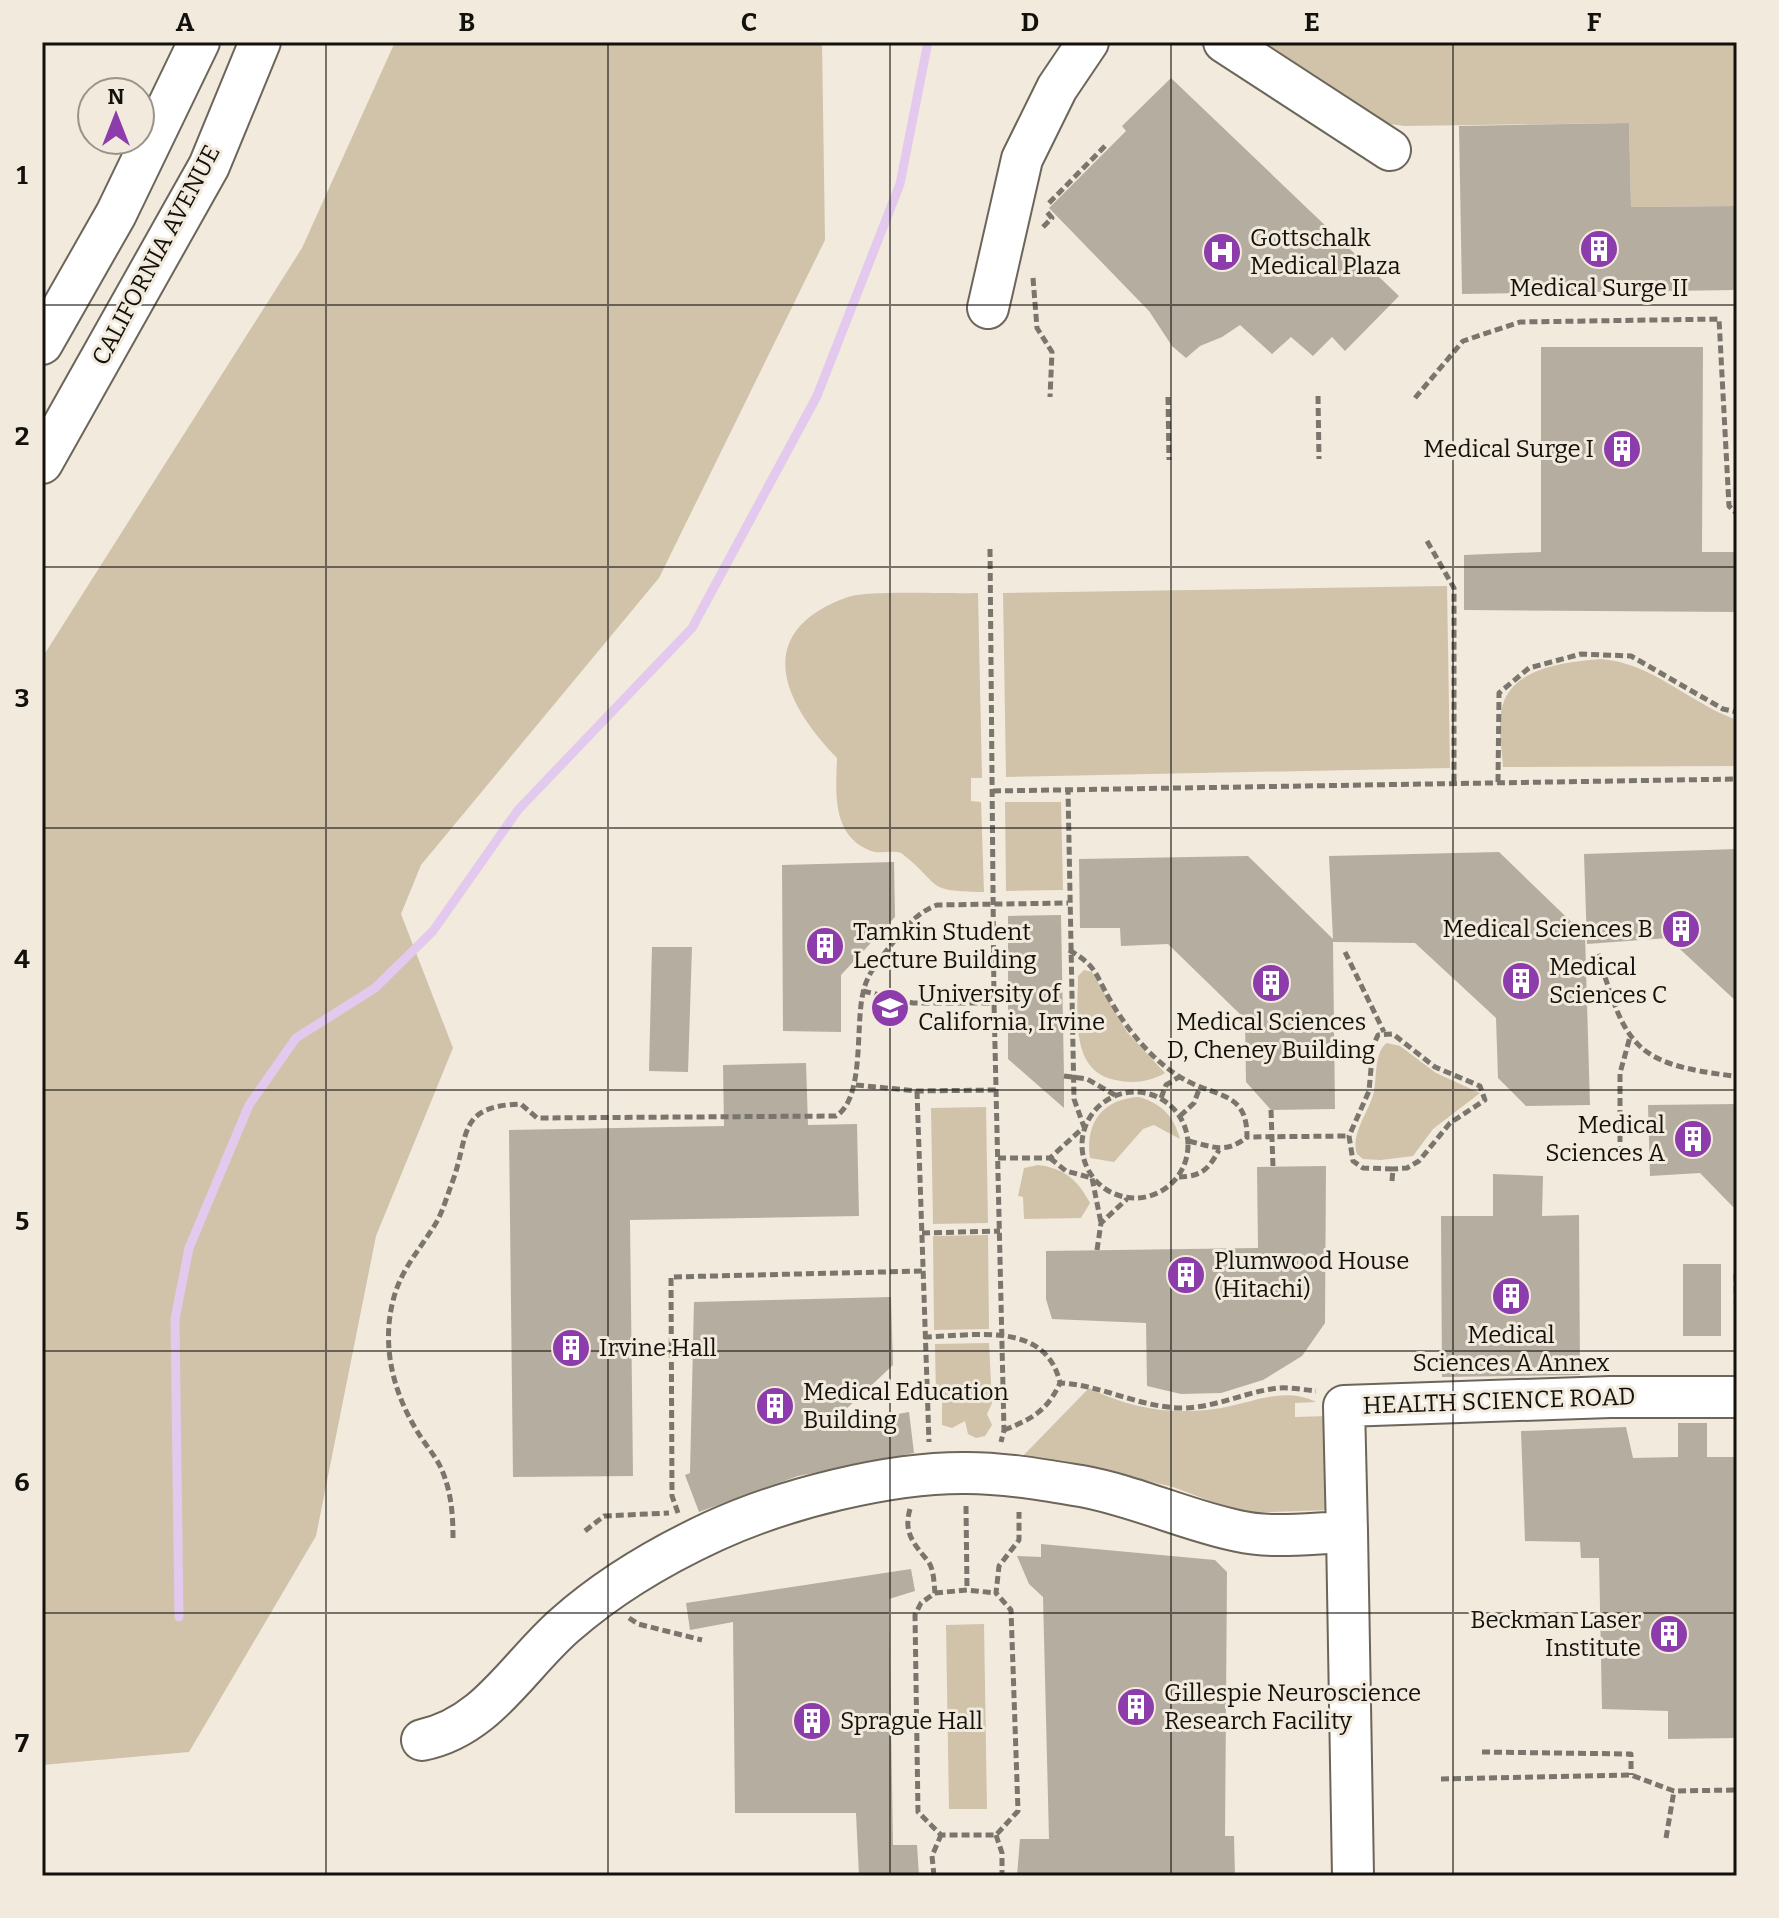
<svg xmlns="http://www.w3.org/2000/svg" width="1779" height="1918" font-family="Bitter,serif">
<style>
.green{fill:#d1c3aa}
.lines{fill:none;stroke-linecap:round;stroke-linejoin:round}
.stream{stroke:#e2c9ed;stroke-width:9}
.building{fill:#b5ada0}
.minor-casing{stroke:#6c6559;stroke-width:44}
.path{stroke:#7b766d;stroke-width:5;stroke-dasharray:8 4;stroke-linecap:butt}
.minor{stroke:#fff;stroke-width:40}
.path-bridge{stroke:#7b766d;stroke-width:5;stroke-dasharray:8 4;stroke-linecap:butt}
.grid{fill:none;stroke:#13110c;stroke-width:2;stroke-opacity:0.55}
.labels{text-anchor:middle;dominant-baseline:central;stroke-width:6;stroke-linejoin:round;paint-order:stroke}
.poi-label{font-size:24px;fill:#13110c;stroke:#f2eadc;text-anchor:start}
.street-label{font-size:24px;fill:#13110c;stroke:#f2eadc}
.neatline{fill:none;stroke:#13110c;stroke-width:3}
.grid-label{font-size:26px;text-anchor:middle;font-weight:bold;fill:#13110c}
</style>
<rect width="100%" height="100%" fill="#f2eadc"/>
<g class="green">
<polygon points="395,42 822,42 825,240 659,578 421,865 401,914 453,1048 376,1236 316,1536 189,1752 42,1765 42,658 302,248"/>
<polygon points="1256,42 1737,42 1737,206 1631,207 1629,123 1404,126 1383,123"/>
<polygon points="1447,586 1450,768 1006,777 1003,593"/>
<path d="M978,593L982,778H971V801L981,802L984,892C922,891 944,886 901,853C892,850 880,854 871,851C831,836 836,792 837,758C781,701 752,631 848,597C869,590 951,594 978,593Z"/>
<path d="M1601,659C1653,663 1689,703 1737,720V766L1503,767C1502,748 1497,722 1503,704C1515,666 1569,662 1601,659Z"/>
<polygon points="1005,802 1061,802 1063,890 1006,891"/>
<path d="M1084,970L1092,972L1127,1032L1165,1073C1149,1082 1133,1084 1115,1080C1069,1071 1078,1012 1078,976Z"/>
<path d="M1387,1043L1400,1046L1436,1073L1480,1093L1433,1129L1413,1156L1381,1160L1363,1159L1357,1154C1350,1134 1369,1112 1374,1092C1377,1077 1374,1052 1387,1043Z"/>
<path d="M1139,1097C1162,1104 1174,1116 1180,1139L1154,1125L1143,1129L1114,1162L1090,1158C1085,1122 1103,1099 1139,1097Z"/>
<polygon points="986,1107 988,1223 933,1224 931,1108"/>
<path d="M1038,1165C1064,1168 1078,1180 1090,1203L1081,1218L1024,1219L1023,1197L1018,1196L1024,1168Z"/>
<polygon points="988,1235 989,1329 934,1330 933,1236"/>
<polygon points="989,1343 992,1403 987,1414 992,1425 985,1436 976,1438 968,1434 965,1421 952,1428 942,1425 942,1402 936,1396 935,1344"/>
<path d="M1089,1388C1128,1408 1170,1415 1214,1409C1248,1405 1282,1385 1316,1402L1295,1403V1417L1328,1416L1332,1510L1242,1513L1173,1487L1110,1472L1019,1460Z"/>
<polygon points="984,1624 987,1809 949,1809 946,1625"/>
</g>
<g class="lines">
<polyline class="stream" points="179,1617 175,1319 189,1248 249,1105 296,1038 375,988 433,931 518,810 692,628 817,396 900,184 928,42"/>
</g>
<g class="building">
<polygon points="1171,78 1399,296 1345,351 1332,337 1313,356 1291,337 1272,354 1240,325 1222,337 1200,346 1186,358 1172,346 1149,311 1049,208 1126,131 1122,126"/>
<polygon points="1629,123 1631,207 1737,206 1737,290 1462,294 1459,126"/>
<polygon points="1541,347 1703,347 1702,552 1737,552 1737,612 1464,610 1464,555 1541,552"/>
<polygon points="1737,849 1737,1002 1668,938 1587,944 1584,854"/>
<polygon points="1499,852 1585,935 1590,1105 1526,1106 1498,1078 1496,1018 1415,943 1333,942 1335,1109 1271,1110 1246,1082 1245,1019 1168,944 1121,946 1120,928 1080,928 1079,859 1248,856 1333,939 1329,856"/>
<polygon points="894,862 895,917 841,975 841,1032 783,1031 782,865"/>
<polygon points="1061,915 1064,1076 1064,1108 1008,1059 1008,916"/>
<polygon points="652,947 692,947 688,1072 649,1071"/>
<polygon points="806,1063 808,1125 857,1124 859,1216 630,1220 633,1476 513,1477 509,1130 724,1126 723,1065"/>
<polygon points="1737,1104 1737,1211 1700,1173 1650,1176 1648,1105"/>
<polygon points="1326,1166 1325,1323 1302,1356 1263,1380 1221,1393 1181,1394 1147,1386 1146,1323 1052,1319 1046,1299 1046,1251 1258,1248 1257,1167"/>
<polygon points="1493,1174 1543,1176 1542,1216 1579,1215 1580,1375 1442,1377 1441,1216 1493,1216"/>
<rect x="1683" y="1264" width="38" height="72"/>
<polygon points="891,1297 893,1365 827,1427 909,1412 914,1453 798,1476 699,1512 685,1475 690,1473 694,1302"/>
<polygon points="1678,1423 1707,1423 1707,1457 1737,1457 1737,1738 1668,1739 1668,1711 1602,1709 1599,1558 1581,1558 1580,1542 1525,1541 1521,1431 1626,1427 1633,1458 1678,1457"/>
<polygon points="1041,1544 1215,1560 1227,1572 1225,1836 1234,1836 1235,1876 1017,1876 1020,1839 1049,1839 1043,1597 1029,1584 1017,1556 1041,1557"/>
<polygon points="911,1569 915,1591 889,1599 893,1845 917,1845 919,1876 859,1876 856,1813 735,1813 733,1622 690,1630 686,1603"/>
</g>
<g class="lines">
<g class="minor-casing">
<g id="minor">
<polyline points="1224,42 1390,150"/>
<polyline points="988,308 1022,159 1057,88 1088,42"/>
<polyline points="42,344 116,214 199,42"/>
<polyline points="42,463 209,166 260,42"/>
<polyline points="1347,1532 1353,1876"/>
<path d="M422,1740C487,1727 518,1666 565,1625C608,1587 662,1555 714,1531C784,1499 889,1472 967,1473C1004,1473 1044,1480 1081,1486C1136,1496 1185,1520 1238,1531C1273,1539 1312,1533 1347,1532L1344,1406L1610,1397H1737"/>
</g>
</g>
<g class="path">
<polyline points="1049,203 1105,146"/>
<polyline points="1043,227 1052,218 1046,211"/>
<polyline points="1033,278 1037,328 1052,352 1050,397"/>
<polyline points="1318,396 1319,459"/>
<polyline points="1168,397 1169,460"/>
<polyline points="1415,398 1463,341 1520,322 1719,319 1729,506 1737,514"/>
<polyline points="1427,541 1454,588 1454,783"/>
<polyline points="990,549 994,1003 1004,1430 1001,1442"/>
<polyline points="1498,782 1499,693 1529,668 1581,654 1631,656 1723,709 1737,712"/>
<polyline points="993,791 1737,779"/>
<path d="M1069,950C1097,966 1095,974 1110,1000C1131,1036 1163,1074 1203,1088C1232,1098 1247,1103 1247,1137L1349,1136"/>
<polyline points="1345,952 1384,1032"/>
<path d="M1598,954C1626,1047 1634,1064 1734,1076"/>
<polyline points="863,991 913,1003 994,1003"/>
<polyline points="1064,1076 1087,1079 1115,1095"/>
<polyline points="856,1085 917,1091 996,1090"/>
<polyline points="917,1091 929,1442"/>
<circle cx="1135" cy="1145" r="53"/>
<polyline points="1161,1098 1166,1085 1179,1077"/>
<polyline points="1180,1116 1194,1103 1200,1087"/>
<path d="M1189,1141C1213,1147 1226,1154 1247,1137"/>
<polyline points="1620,1154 1620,1073 1630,1037"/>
<polyline points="998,1158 1050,1158 1084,1127 1074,1099 1068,790"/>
<polyline points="1050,1158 1066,1171 1092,1178 1101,1223"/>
<path d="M1179,1177C1202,1176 1208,1170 1219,1150"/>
<polyline points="1392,1181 1393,1169 1363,1168 1353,1161 1349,1136 1369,1091 1373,1046 1378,1035 1393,1034 1435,1067 1480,1086 1485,1100 1450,1123 1419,1161 1407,1168 1393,1169"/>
<polyline points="922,1233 1000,1231"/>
<polyline points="1097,1250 1101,1223 1127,1199"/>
<polyline points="1736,1274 1737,1364"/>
<path d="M924,1337C974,1336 1046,1320 1060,1383C1102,1385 1138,1407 1181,1408C1215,1408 1245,1392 1278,1388C1290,1387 1304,1390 1316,1391"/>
<path d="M1004,1430C1032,1419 1047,1411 1060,1383"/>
<polyline points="966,1506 967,1590"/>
<path d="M910,1509C903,1533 914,1544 928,1561C934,1569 934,1584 935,1593L921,1603L915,1615L918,1812L941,1835H996L1018,1811L1011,1610L996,1593L999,1566L1019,1540V1512"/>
<polyline points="678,1513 672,1496 671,1277 924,1271"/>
<polyline points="585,1531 604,1516 669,1513"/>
<path d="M453,1538C453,1513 451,1489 440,1466C434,1454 424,1443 417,1431C392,1390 381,1343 394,1297C402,1268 421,1248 436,1223C443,1211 447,1196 452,1183C470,1135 456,1106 521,1104L537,1118L836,1116C865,1098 855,1027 863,993C867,972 882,957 895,940C908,925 918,912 937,905L1068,903"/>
<polyline points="935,1593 967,1590 996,1593"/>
<polyline points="629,1618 638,1624 702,1640"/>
<polyline points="1482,1752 1631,1754 1631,1775"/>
<polyline points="1441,1779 1631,1775 1674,1791 1737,1790"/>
<polyline points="996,1835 1002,1853 1002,1876"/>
<polyline points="1666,1838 1674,1791"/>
<polyline points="934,1876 932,1856 941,1835"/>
</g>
<use href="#minor" class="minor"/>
<polyline class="path-bridge" points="1271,1110 1273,1167"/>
</g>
<path class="grid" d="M326,42V1876M608,42V1876M890,42V1876M1171,42V1876M1453,42V1876M42,305H1737M42,567H1737M42,828H1737M42,1090H1737M42,1351H1737M42,1613H1737"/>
<defs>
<g id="building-disc" transform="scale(2)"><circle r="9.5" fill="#8d3cab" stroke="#f2eadc"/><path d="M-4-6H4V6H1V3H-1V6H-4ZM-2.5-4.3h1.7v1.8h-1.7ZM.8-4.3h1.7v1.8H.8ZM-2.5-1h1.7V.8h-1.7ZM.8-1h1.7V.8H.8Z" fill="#fff"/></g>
<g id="hospital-disc" transform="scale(2)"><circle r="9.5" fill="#8d3cab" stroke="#f2eadc"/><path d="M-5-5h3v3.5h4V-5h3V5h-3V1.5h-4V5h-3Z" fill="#fff"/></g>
<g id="university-disc" transform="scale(2)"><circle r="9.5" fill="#8d3cab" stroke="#f2eadc"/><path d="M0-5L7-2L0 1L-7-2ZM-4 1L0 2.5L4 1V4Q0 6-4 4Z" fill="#fff"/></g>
</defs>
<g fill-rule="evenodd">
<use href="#building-disc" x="1599" y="249"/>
<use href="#hospital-disc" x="1222" y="252"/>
<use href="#building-disc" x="1622" y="449"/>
<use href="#building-disc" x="1681" y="929"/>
<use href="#building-disc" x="825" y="946"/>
<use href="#building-disc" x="1521" y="981"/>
<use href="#building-disc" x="1271" y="983"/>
<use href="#university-disc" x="890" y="1008"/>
<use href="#building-disc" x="1693" y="1139"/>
<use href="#building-disc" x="1186" y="1275"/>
<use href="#building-disc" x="1511" y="1296"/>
<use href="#building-disc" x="571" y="1348"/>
<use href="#building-disc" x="775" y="1406"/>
<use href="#building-disc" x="1669" y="1634"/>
<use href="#building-disc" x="1136" y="1707"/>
<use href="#building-disc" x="812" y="1721"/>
</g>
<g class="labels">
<g class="poi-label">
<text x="1250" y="238">Gottschalk<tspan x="1250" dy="28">Medical Plaza</tspan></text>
<text x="1599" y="288" text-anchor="middle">Medical Surge II</text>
<text x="1594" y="449" text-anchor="end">Medical Surge I</text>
<text x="1653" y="929" text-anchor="end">Medical Sciences B</text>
<text x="853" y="932">Tamkin Student<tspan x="853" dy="28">Lecture Building</tspan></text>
<text x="1549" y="967">Medical<tspan x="1549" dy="28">Sciences C</tspan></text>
<text x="918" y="994">University of<tspan x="918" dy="28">California, Irvine</tspan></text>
<text x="1271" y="1022" text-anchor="middle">Medical Sciences<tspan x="1271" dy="28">D, Cheney Building</tspan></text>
<text x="1665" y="1125" text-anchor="end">Medical<tspan x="1665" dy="28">Sciences A</tspan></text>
<text x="1214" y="1261">Plumwood House<tspan x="1214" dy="28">(Hitachi)</tspan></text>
<text x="1511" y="1335" text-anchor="middle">Medical<tspan x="1511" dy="28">Sciences A Annex</tspan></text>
<text x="599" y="1348">Irvine Hall</text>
<text x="803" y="1392">Medical Education<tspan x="803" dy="28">Building</tspan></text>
<text x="1641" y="1620" text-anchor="end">Beckman Laser<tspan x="1641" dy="28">Institute</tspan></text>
<text x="1164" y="1693">Gillespie Neuroscience<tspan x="1164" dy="28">Research Facility</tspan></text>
<text x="840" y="1721">Sprague Hall</text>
</g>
<g class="street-label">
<text transform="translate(156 255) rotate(-62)">CALIFORNIA AVENUE</text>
<text transform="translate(1499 1401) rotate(-2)">HEALTH SCIENCE ROAD</text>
</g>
</g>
<rect width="1779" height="1918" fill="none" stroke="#f2eadc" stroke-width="88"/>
<g transform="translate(116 116)"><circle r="38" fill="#f2eadc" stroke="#999389" stroke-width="2"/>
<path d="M0-6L14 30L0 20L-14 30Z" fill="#8d3cab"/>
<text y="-12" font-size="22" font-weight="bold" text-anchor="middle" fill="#13110c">N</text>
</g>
<rect x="44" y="44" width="1691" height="1830" class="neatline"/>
<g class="grid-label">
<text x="185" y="31">A</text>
<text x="467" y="31">B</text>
<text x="749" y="31">C</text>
<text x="1030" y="31">D</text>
<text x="1312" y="31">E</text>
<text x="1594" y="31">F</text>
<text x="22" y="184">1</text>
<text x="22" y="445">2</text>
<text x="22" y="707">3</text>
<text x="22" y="968">4</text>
<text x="22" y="1230">5</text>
<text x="22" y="1491">6</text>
<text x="22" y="1752">7</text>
</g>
</svg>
